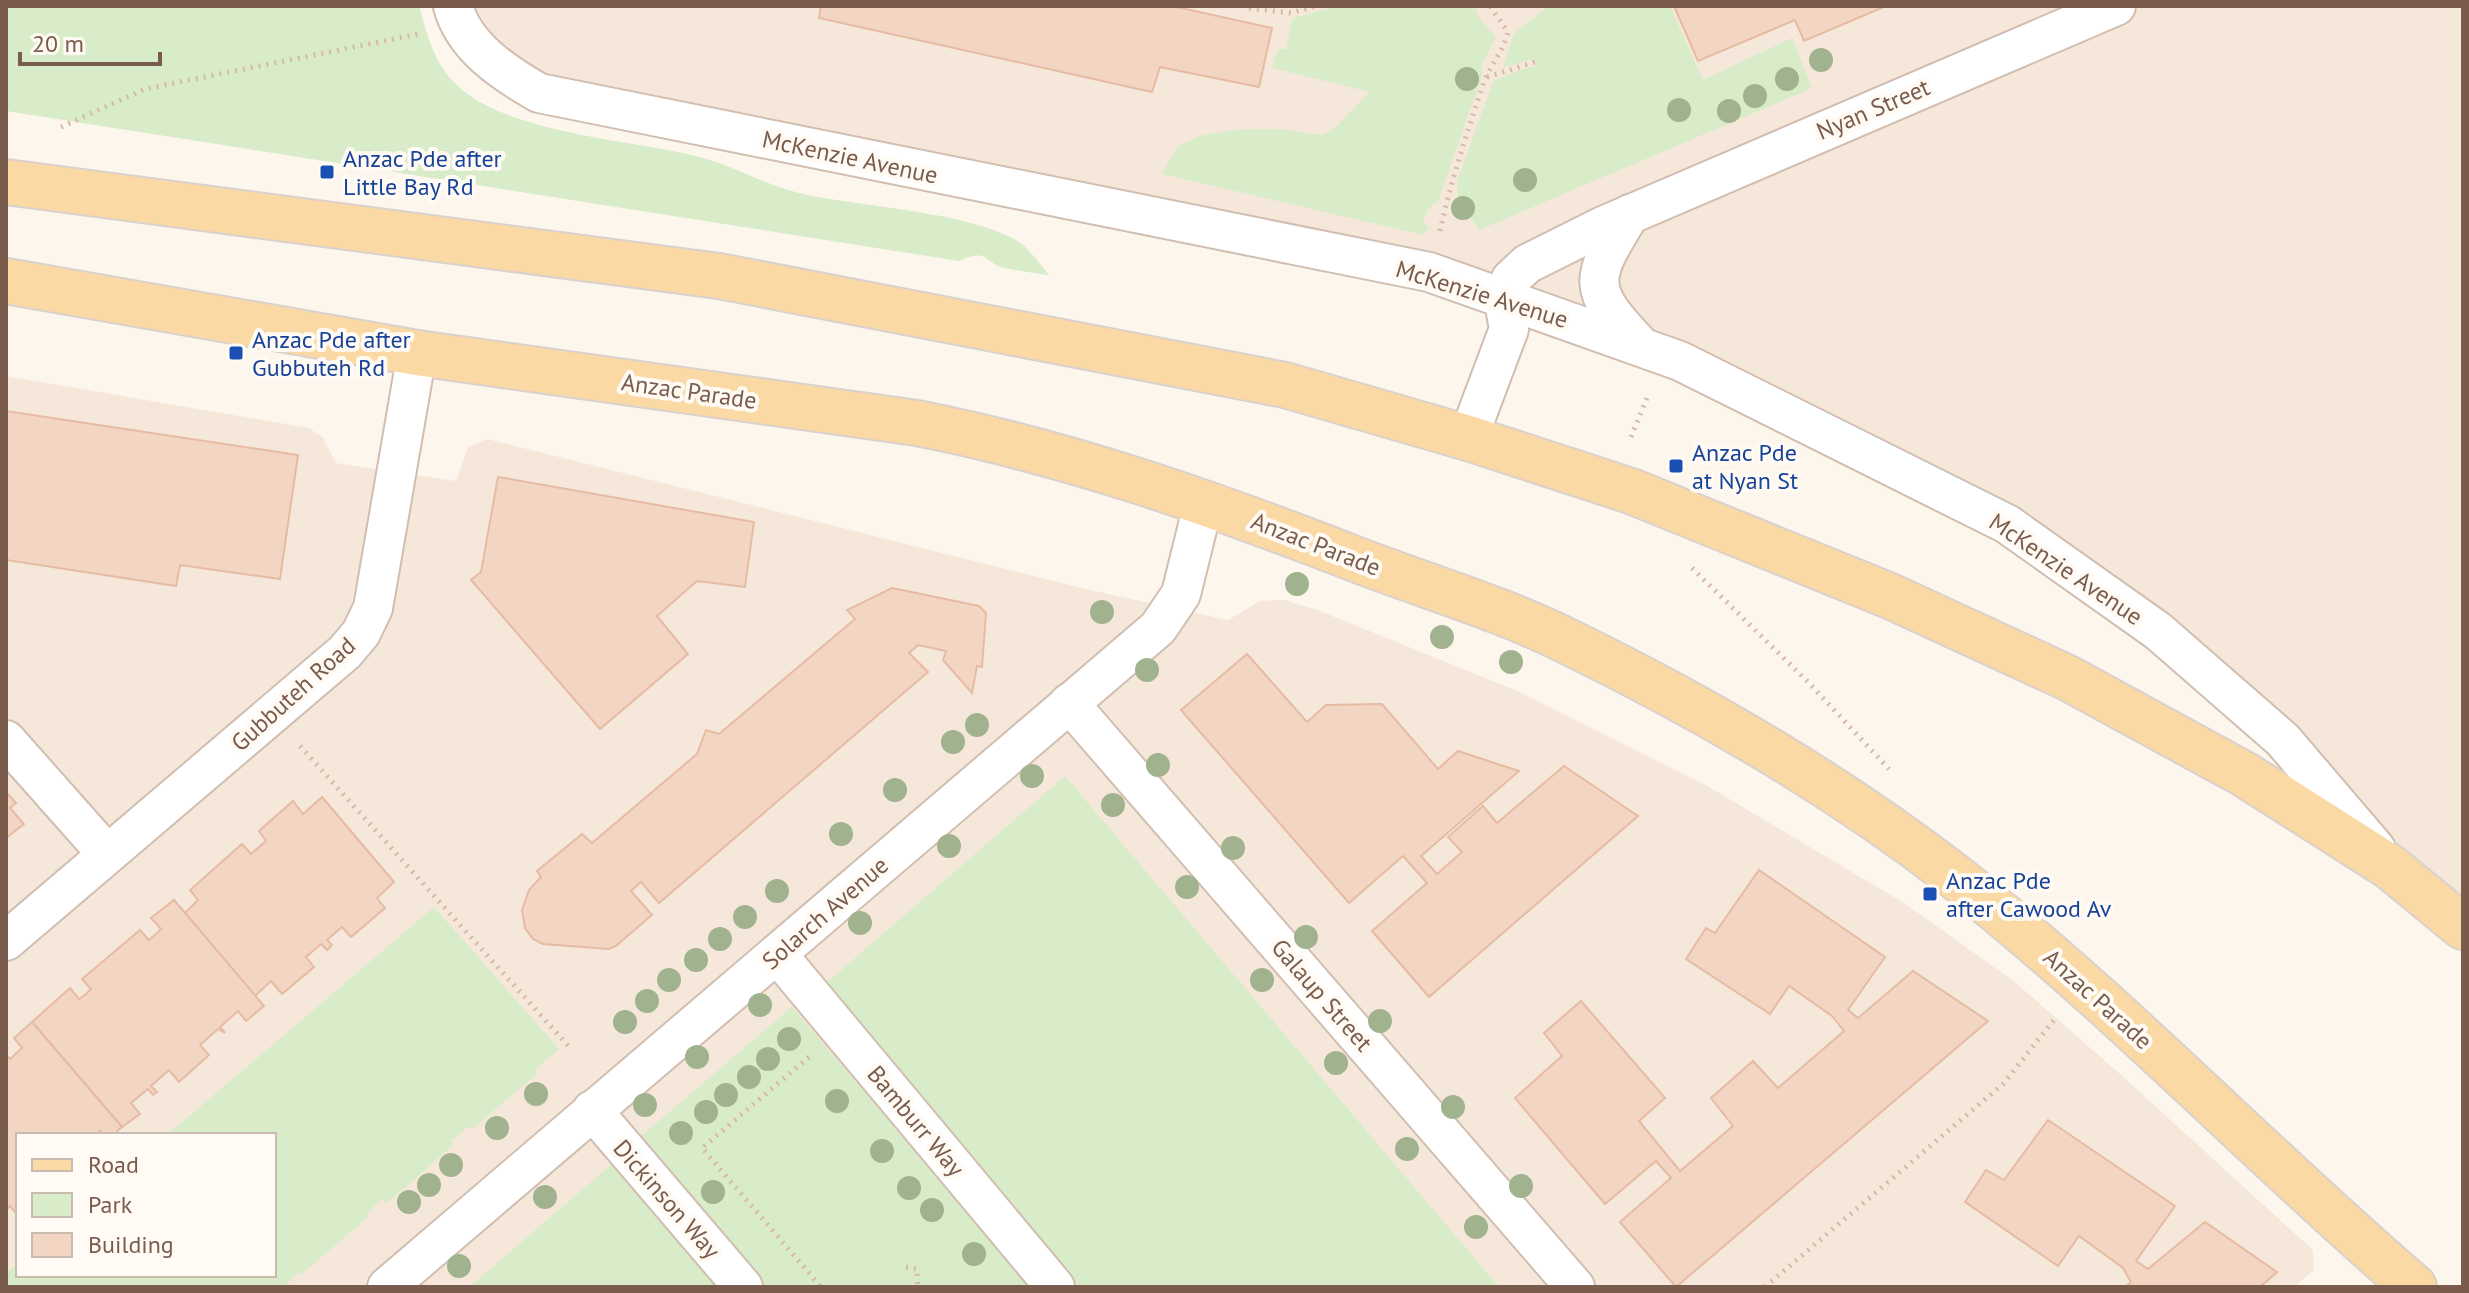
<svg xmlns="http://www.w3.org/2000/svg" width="2469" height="1293" font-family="'PT Sans',sans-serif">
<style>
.residential{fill:#f5e8da;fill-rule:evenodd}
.green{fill:#d8ecc9}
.building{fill:#f3d5c3;stroke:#e6bba3;stroke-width:2}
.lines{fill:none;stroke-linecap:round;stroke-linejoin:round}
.minor-casing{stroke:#d1beb0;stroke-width:42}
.primary-casing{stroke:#dad1cd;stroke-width:48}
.path{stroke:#d9b8a5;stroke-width:5;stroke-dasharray:2 6;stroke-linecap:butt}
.minor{stroke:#fff;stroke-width:38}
.primary{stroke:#fbd9a5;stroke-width:44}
.tree{fill:#a0b28e}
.transit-dot{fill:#1a4fb4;stroke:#fffaf3;stroke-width:3}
.labels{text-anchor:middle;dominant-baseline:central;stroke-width:8;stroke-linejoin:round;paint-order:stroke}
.street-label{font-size:24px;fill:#7a5c4d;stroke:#fffaf3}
.transit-label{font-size:24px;fill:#164399;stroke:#fffaf3;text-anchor:start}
</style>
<rect width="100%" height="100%" fill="#fdf6ec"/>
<g class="residential">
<polygon points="453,6 2463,6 2463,927 2283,740 2007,524 1503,296 539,93"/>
<path d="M6,376L309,428L323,438L336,463L456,481L468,447L487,439L1090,590L1228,620L1260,601L1285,600L1320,611L1520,692L1704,784L1904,903L2015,982L2120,1074L2313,1250L2314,1270L2294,1287H6ZM18,1135H274V1275H18Z"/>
</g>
<g class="green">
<path d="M6,6H419C426,30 431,53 446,73C490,134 629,138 700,157C737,167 770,188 808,195C867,207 965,212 1016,240C1029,248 1039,263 1049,275C1034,273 1019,271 1005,268C983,263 989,247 959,261L6,111Z"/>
<polygon points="1339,6 1475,6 1479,18 1496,37 1482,64 1482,76 1438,201 1428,209 1423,222 1429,228 1424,235 1162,174 1178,146 1199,136 1242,129 1280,129 1322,135 1338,125 1370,92 1272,68 1278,49 1286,49 1293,18"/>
<polygon points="1549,6 1670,6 1703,80 1792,38 1812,88 1479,230 1458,198 1457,181 1494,80 1536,65 1533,59 1503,68 1514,33"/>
<polygon points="1065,776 1499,1287 1080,1287 824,985"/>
<polygon points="434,907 559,1049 535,1070 537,1074 472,1129 469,1126 451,1141 454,1145 386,1204 383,1199 367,1213 369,1216 301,1275 298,1272 284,1287 6,1287 6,1273 18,1263 18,1275 274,1275 274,1135 167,1135"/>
<polygon points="792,1007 1031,1287 763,1287 638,1139"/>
<polygon points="612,1164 716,1287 469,1287"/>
</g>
<g class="building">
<polygon points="821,6 1172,6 1272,28 1259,87 1160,67 1152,92 819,18"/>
<polygon points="1674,6 1886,6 1804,41 1795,20 1698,61"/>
<polygon points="6,411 298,455 280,579 180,565 176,586 6,560"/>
<polygon points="498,477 754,522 745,587 697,581 657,616 688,654 600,729 471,580 481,572"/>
<polygon points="892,588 979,606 986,613 982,667 977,666 972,693 943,660 946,651 918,645 909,653 928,672 659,903 641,882 631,891 652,915 616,946 609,949 543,944 533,939 525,928 522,910 529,890 541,877 537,871 582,834 592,843 697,754 706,730 719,734 855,619 847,610"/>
<polygon points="1247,654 1307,722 1326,705 1382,704 1438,769 1458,751 1519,771 1421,856 1437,874 1462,852 1448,837 1483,806 1497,823 1564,766 1638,816 1429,997 1372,931 1427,883 1403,856 1349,903 1181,710"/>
<polygon points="6,792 16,803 10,808 24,824 6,838"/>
<polygon points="322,797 394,882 377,898 385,908 351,937 342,927 327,940 332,945 327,950 321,944 306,957 314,967 282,994 271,981 255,996 185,913 198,900 190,890 242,844 251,854 266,841 259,831 293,801 303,814"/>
<polygon points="1759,870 1885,957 1848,1010 1858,1018 1913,971 1988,1021 1676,1287 1620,1222 1671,1178 1656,1161 1605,1204 1515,1098 1562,1056 1544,1033 1581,1001 1665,1098 1639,1121 1680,1171 1733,1126 1711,1098 1753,1061 1778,1088 1844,1031 1832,1016 1789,986 1770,1014 1686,959 1706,928 1715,933"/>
<polygon points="174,900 264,1006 246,1021 238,1011 220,1027 225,1033 218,1029 200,1045 209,1055 179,1082 169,1070 151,1086 157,1092 153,1095 148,1089 131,1103 140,1114 122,1127 32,1022 70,988 79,999 86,994 91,989 82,979 140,930 149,940 156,934 161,929 151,918"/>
<polygon points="32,1022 122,1127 113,1135 104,1135 100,1131 95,1135 18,1135 16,1213 10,1206 6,1210 6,1055 10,1059 22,1048 14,1038"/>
<polygon points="2048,1120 2175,1206 2136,1261 2148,1269 2205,1222 2277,1272 2260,1287 2125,1287 2131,1282 2123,1268 2079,1236 2058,1266 1965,1202 1986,1170 2004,1180"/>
</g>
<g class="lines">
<g class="minor-casing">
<g id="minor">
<path d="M453,6C464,47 504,73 539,93L1429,272L1680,361L2007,524L2158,631L2283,740L2376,849"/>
<path d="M1630,214C1590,279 1585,288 1640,345"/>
<polyline points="1468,438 1509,329 1503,296 1511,279 1527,264 1603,226 2116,6"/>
<polyline points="1069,703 1575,1287"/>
<polyline points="6,740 107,854"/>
<polyline points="6,941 345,652 361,633 373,608 417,353"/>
<polyline points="777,954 1055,1287"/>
<polyline points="592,1110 743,1287"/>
<polyline points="387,1287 1158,628 1181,594 1204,501"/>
</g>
</g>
<g class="primary-casing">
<g id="primary">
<polyline points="6,182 719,276 1285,385 1468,438 1631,491 1890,596 2068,678 2244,774 2390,867 2463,927"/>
<path d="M6,281L417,353L917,423C1069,453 1211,503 1355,559C1425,586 1501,608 1569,642C1702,707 1835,784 1953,875C2115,1002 2258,1153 2414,1287"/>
</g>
</g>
<g class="path">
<polyline points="1249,8 1291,13 1316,6"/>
<polyline points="1487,77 1535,62"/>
<polyline points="61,127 145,89 419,34"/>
<path d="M1440,231C1451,181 1467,132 1484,82C1491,64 1503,52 1508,32L1490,6"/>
<polyline points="1631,437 1649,393"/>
<polyline points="1692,568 1808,682 1889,769"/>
<polyline points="300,746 571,1049"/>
<polyline points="809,1057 702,1148 821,1287"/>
<polyline points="906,1267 917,1269 918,1287"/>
<polyline points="1765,1287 2003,1084 2054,1020"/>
</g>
<use href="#minor" class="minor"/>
<use href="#primary" class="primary"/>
</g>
<g class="tree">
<circle cx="1821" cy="60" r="12"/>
<circle cx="1467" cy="79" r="12"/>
<circle cx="1787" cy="79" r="12"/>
<circle cx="1755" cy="96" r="12"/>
<circle cx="1679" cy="110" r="12"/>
<circle cx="1729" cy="111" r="12"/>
<circle cx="1525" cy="180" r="12"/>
<circle cx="1463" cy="208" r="12"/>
<circle cx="1297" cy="584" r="12"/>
<circle cx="1102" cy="612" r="12"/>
<circle cx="1442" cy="637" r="12"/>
<circle cx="1511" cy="662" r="12"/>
<circle cx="1147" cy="670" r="12"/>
<circle cx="977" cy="725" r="12"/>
<circle cx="953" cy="742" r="12"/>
<circle cx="1158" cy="765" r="12"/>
<circle cx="1032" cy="776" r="12"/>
<circle cx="895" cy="790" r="12"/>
<circle cx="1113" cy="805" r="12"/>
<circle cx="841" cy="834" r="12"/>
<circle cx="949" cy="846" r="12"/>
<circle cx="1233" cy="848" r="12"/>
<circle cx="1187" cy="887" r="12"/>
<circle cx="777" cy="891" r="12"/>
<circle cx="745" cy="917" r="12"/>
<circle cx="860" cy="923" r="12"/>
<circle cx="1306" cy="937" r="12"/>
<circle cx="720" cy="939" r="12"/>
<circle cx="696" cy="960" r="12"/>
<circle cx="669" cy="980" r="12"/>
<circle cx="1262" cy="980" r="12"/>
<circle cx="647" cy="1001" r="12"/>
<circle cx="760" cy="1005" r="12"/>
<circle cx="1380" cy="1021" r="12"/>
<circle cx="625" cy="1022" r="12"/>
<circle cx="789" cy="1039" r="12"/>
<circle cx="697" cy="1057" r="12"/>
<circle cx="768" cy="1059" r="12"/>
<circle cx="1336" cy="1063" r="12"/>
<circle cx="749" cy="1077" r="12"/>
<circle cx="536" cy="1094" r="12"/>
<circle cx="726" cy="1095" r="12"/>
<circle cx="837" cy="1101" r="12"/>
<circle cx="645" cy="1105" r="12"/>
<circle cx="1453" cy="1107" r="12"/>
<circle cx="706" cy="1112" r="12"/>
<circle cx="497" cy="1128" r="12"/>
<circle cx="681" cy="1133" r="12"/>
<circle cx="1407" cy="1149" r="12"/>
<circle cx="882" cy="1151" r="12"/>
<circle cx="451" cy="1165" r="12"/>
<circle cx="429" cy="1185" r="12"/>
<circle cx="1521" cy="1186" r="12"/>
<circle cx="909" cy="1188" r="12"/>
<circle cx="713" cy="1192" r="12"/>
<circle cx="545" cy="1197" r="12"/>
<circle cx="409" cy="1202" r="12"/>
<circle cx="932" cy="1210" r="12"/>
<circle cx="1476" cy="1227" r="12"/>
<circle cx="974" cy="1254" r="12"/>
<circle cx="459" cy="1266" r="12"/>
</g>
<g class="transit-dot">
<rect x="319" y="164" width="16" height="16" rx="4"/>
<rect x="228" y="345" width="16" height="16" rx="4"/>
<rect x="1668" y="458" width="16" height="16" rx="4"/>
<rect x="1922" y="886" width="16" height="16" rx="4"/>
</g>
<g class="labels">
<g class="street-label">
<text transform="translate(1873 109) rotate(-23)">Nyan Street</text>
<text transform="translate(850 157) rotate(12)">McKenzie Avenue</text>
<text transform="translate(1482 294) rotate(17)">McKenzie Avenue</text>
<text transform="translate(689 391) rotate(8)">Anzac Parade</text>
<text transform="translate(1316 544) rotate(21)">Anzac Parade</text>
<text transform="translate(2066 569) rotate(34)">McKenzie Avenue</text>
<text transform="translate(293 694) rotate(-42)">Gubbuteh Road</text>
<text transform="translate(825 913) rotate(-41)">Solarch Avenue</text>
<text transform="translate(1322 995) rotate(49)">Galaup Street</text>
<text transform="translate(2098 999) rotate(42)">Anzac Parade</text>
<text transform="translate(916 1121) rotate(50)">Bamburr Way</text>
<text transform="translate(667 1199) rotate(49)">Dickinson Way</text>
</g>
<g class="transit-label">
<text x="343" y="158">Anzac Pde after<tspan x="343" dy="28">Little Bay Rd</tspan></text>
<text x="252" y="339">Anzac Pde after<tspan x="252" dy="28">Gubbuteh Rd</tspan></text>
<text x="1692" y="452">Anzac Pde<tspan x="1692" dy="28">at Nyan St</tspan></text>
<text x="1946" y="880">Anzac Pde<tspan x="1946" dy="28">after Cawood Av</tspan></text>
</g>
</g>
<rect width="2469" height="1293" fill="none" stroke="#7a5c4d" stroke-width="16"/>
<rect x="16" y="1133" width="260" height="144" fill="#fffaf3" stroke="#cabbb1" stroke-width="2"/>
<rect x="32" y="1159" width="40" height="12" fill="#fbd9a5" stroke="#cabbb1" stroke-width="2"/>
<text x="88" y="1173" font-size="24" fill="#7a5c4d">Road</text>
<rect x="32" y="1193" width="40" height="24" fill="#d8ecc9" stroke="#cabbb1" stroke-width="2"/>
<text x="88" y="1213" font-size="24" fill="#7a5c4d">Park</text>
<rect x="32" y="1233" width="40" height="24" fill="#f3d5c3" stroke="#cabbb1" stroke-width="2"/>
<text x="88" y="1253" font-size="24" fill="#7a5c4d">Building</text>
<path d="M20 52v12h140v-12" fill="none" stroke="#7a5c4d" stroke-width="4"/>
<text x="32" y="52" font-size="24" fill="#7a5c4d" stroke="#fffaf3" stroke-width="6" paint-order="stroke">20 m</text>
</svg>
